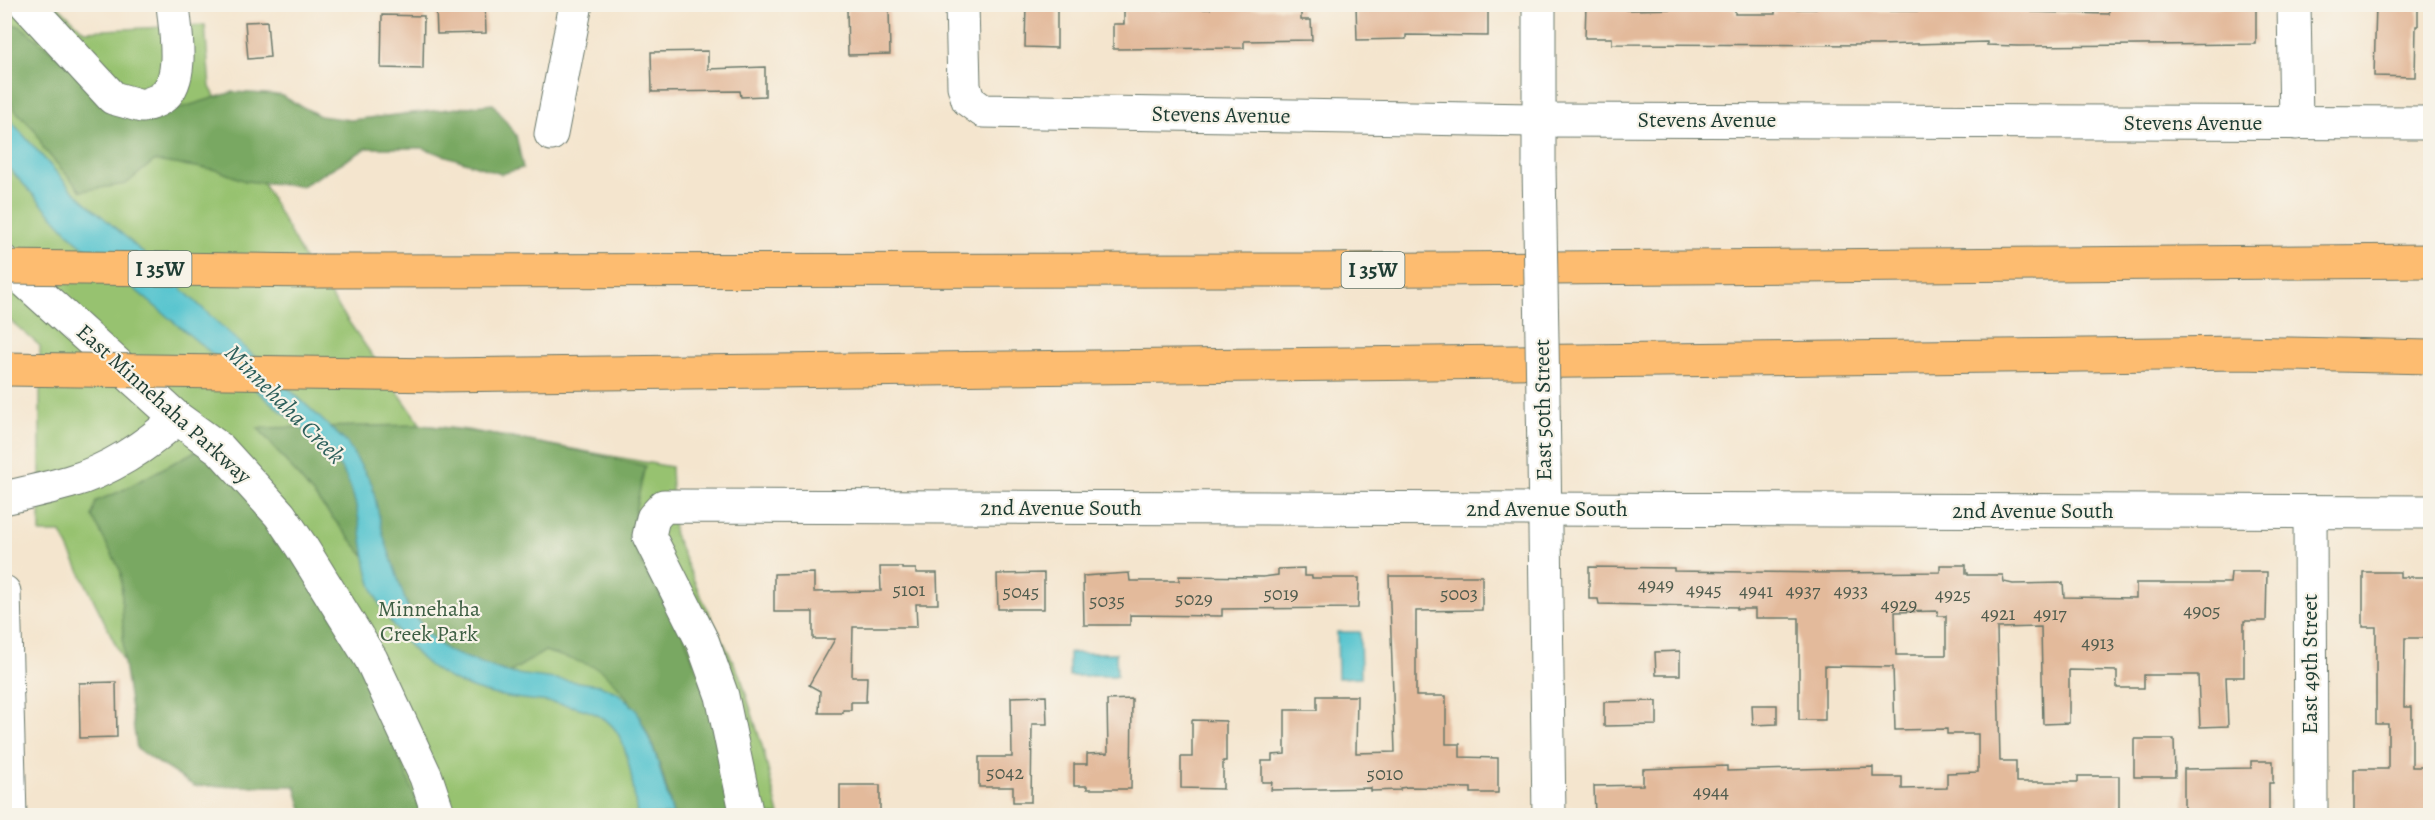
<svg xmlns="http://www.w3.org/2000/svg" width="2435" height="820" font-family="Alegreya,serif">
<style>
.green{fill:#97c26f;stroke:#5b8052;stroke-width:1.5}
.forest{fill:#79a862;stroke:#4c724b;stroke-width:1.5}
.water{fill:#58c5cf;stroke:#3c8182;stroke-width:1.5}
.building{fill:#e3ba9b;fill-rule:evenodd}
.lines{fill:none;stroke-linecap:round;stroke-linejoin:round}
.minor-casing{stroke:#6a786a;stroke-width:35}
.highway-casing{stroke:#6a786a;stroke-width:35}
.minor{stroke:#fff;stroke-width:33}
.highway{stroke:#fdbc70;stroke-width:33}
.minor-bridge-casing{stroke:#6a786a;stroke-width:35;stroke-linecap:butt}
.highway-bridge-casing{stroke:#6a786a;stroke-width:35;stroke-linecap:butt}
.minor-bridge{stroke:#fff;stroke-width:33}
.highway-bridge{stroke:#fdbc70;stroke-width:33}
.labels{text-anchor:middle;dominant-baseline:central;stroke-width:4.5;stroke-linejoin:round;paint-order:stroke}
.number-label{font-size:20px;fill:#505c4e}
.shield{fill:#f7f3e8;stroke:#60746a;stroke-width:1.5}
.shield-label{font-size:21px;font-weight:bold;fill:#1f3d34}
.street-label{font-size:22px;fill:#1f3d34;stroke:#f7f3e8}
.park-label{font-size:22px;fill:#3d5e43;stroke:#f7f3e8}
.water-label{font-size:24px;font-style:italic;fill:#2d5f5b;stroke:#f7f3e8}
</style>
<rect width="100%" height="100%" fill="#f7f3e8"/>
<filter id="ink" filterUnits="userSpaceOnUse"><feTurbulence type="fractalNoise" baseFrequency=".0167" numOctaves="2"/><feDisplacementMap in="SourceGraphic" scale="12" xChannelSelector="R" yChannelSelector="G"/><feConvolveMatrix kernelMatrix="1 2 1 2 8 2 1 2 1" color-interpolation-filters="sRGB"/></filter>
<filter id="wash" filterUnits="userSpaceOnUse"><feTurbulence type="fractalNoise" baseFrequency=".008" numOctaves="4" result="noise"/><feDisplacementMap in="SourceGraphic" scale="24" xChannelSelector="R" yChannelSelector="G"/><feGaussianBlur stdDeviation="1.35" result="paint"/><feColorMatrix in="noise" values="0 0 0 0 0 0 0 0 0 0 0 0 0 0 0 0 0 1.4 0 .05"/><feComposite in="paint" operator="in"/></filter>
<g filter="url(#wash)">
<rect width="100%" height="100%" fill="#f4e5ce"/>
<polygon class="green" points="5,5 57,5 84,31 205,25 210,87 304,258 421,425 467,430 671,467 674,534 699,592 741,678 763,749 779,815 315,815 298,765 176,768 61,533 40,533 40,346 5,316"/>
<g class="forest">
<polygon points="5,23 20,26 138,121 233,92 280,95 320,116 351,120 493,104 516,135 523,168 501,174 422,148 367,148 302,186 245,181 217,170 154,161 126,184 81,191 44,149 35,130 15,110 5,90"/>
<path d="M421,425C497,433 571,448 645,466L630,535L644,568L685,637L712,714L733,815H673C662,764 644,706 602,671C592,664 558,656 545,651L509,673C490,665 467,661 448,651C419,636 405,602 394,573L366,558L258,428Z"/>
<polygon points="203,447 249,490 359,655 422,815 304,815 295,786 194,786 137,749 124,663 121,572 92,516 96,501 119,492"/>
</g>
<g class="water">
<path d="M4,113L72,190L128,239L347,443L372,484L383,534L407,606L430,636L448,651L509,673L600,685L618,693L636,709L647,734L656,756L673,815H637C634,792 629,746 614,728C594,702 538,702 508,697C479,693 442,679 422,659C402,639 379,610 371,584C360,548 362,506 344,473C337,460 321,448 311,436L73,238L5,164Z"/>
<polygon points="1337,632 1360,632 1361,677 1338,678"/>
<polygon points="1069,653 1116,653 1117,676 1069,676"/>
</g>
<g id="blocks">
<g class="building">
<polygon points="1026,4 1057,4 1057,48 1025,47"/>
<polygon points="1210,4 1245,4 1245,9 1301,8 1301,20 1311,20 1312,40 1244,41 1244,48 1113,49 1113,24 1124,24 1124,10 1210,9"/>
<polygon points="1356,4 1488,5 1488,36 1406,35 1406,39 1357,40"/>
<polygon points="1586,4 1627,4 1627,10 1735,8 1735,14 1775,14 1775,9 1816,9 1816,4 1859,4 1859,11 1948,11 1948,5 2031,7 2031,12 2109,14 2109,4 2130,4 2131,8 2220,7 2220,4 2256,4 2256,44 2017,46 1987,45 1987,42 1877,45 1612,44 1612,38 1585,38"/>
<polygon points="2376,4 2418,4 2418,26 2416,26 2415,77 2374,76"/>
<polygon points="485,7 486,33 437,34 436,8"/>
<polygon points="889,8 890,54 848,55 847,9"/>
<polygon points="382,15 424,16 423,69 381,68"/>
<polygon points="267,21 270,57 248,59 245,22"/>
<polygon points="708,51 708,69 765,67 765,96 741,97 740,91 652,92 651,52"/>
<path d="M1940,565H1966V573H1968V575H2003L2004,582L2013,584L2063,583L2064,597L2136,598V583H2230L2231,572H2267L2266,621H2244V677H2226L2228,726L2200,727L2198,675H2144V688H2117V671L2069,670V723L2043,724L2041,627L1997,628L2000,761H2016V782H2078V776H2119V813L2070,814V816H1595L1594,786L1643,785V769L1727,766V771L1873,767V777H1902V789L1947,788V773L1978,772V734H1947V729L1895,730L1893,667L1825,666V720H1799V618H1755V609H1737V607L1599,604L1598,599H1589V567L1674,568V571L1832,573L1940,572ZM1938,611V616H1946V655H1896L1895,612Z"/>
<polygon points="880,567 902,567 902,569 916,569 916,573 937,573 938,604 916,604 917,627 853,627 852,677 867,677 866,702 851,702 851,710 843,710 843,713 819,713 820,691 809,685 835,639 813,639 813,612 774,612 774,574 814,573 814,592 881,591"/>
<polygon points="1304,568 1304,576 1312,576 1312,578 1359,578 1358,608 1222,609 1222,616 1130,615 1130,625 1084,625 1083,576 1129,573 1130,581 1179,581 1179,576 1263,577 1278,575 1278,569"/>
<polygon points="2363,572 2400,572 2400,577 2430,577 2430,638 2405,638 2404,707 2412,707 2412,767 2430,767 2430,816 2354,816 2354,769 2388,769 2388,724 2376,724 2376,627 2363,627"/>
<polygon points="1044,573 1044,609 998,609 997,574"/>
<polygon points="1389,576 1482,576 1482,610 1416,611 1416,696 1446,696 1446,744 1460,744 1460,757 1498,758 1498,793 1471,793 1471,788 1408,787 1400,788 1400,790 1371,791 1371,788 1271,790 1272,782 1262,782 1262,761 1272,761 1272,755 1285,754 1285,710 1317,710 1317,696 1357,696 1356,753 1395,752"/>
<polygon points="1680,651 1680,675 1656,675 1655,652"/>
<polygon points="116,682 117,737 80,738 79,683"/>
<polygon points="1046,696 1047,724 1032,724 1031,802 1013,802 1013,787 979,787 979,757 1012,757 1011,697"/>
<polygon points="1132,699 1131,789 1087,789 1087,786 1074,786 1074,764 1087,764 1087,754 1108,753 1107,700"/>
<polygon points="1657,701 1657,725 1604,726 1604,702"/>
<polygon points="1752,705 1777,705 1777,724 1753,725"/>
<polygon points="1192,720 1226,721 1226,761 1223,761 1223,789 1181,788 1181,757 1192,757"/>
<polygon points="2134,739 2174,739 2175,777 2134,777"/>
<polygon points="2251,761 2273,761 2273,783 2269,783 2269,813 2184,814 2184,769 2251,768"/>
<rect x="840" y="785" width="40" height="31"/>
</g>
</g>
</g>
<g filter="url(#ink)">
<use href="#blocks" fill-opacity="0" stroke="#6a786a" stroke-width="1.5"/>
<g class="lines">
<g class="minor-casing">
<g id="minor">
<path d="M26,4L113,98L142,106C148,104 159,101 164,96C185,77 175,30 173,4"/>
<polyline points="962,4 964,86 968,100 983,111 1539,120 2430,123"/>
<polyline points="1539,4 1539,166"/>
<polyline points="2294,4 2296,123"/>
<polyline points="551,134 576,4"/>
<polyline points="4,262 177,418 220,449 280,515 301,546 371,659 426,777 439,816"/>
<polyline points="1544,457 1549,816"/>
<path d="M4,498C26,493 48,488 69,482C108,471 147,446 177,418"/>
<polyline points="2310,512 2311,816"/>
<polyline points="4,592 10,816"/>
<polyline points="747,816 722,696 703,643 649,536 653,518 664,506 2430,512"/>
</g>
</g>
<g class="highway-casing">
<g id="highway">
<polyline points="315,271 1306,270 2430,261"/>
<polyline points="440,375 2240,353 2430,357"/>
</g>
</g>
<use href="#minor" class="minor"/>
<use href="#highway" class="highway"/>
<g class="minor-bridge-casing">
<polyline id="minor-bridge" points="1539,166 1544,457"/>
</g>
<g class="highway-bridge-casing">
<g id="highway-bridge">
<polyline points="4,267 315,271"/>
<polyline points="4,369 440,375"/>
</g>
</g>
<use href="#minor-bridge" class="minor-bridge"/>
<use href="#highway-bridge" class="highway-bridge"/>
</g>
</g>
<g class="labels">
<g class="number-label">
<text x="1656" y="584">4949</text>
<text x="909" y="589">5101</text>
<text x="1704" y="589">4945</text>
<text x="1756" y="590">4941</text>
<text x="1803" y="590">4937</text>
<text x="1851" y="590">4933</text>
<text x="1021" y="591">5045</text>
<text x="1281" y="593">5019</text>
<text x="1459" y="593">5003</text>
<text x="1953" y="594">4925</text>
<text x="1194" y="598">5029</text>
<text x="1107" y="600">5035</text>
<text x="1899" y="604">4929</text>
<text x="2202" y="610">4905</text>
<text x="1998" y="613">4921</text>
<text x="2050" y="613">4917</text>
<text x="2098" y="642">4913</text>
<text x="1005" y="772">5042</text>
<text x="1385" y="773">5010</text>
<text x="1711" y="791">4944</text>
</g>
<g class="shield">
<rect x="128.5" y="251" width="63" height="36" rx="4.5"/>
<rect x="1341.5" y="252" width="63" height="36" rx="4.5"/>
</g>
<g class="shield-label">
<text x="160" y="269">I 35W</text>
<text x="1373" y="270">I 35W</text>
</g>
<g class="street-label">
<text transform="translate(1221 115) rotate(1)">Stevens Avenue</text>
<text x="1707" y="120">Stevens Avenue</text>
<text x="2193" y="123">Stevens Avenue</text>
<text transform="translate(164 404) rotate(42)">East Minnehaha Parkway</text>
<text transform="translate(1543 410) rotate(-91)">East 50th Street</text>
<text x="1061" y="508">2nd Avenue South</text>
<text x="1547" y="509">2nd Avenue South</text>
<text x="2033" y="511">2nd Avenue South</text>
<text transform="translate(2310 664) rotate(-90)">East 49th Street</text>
</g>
<g class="park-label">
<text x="429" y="609">Minnehaha<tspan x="429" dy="25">Creek Park</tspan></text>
</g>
<g class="water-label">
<text transform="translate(285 404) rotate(45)">Minnehaha Creek</text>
</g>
</g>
<rect width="2435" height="820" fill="none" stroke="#f7f3e8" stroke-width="24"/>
</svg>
